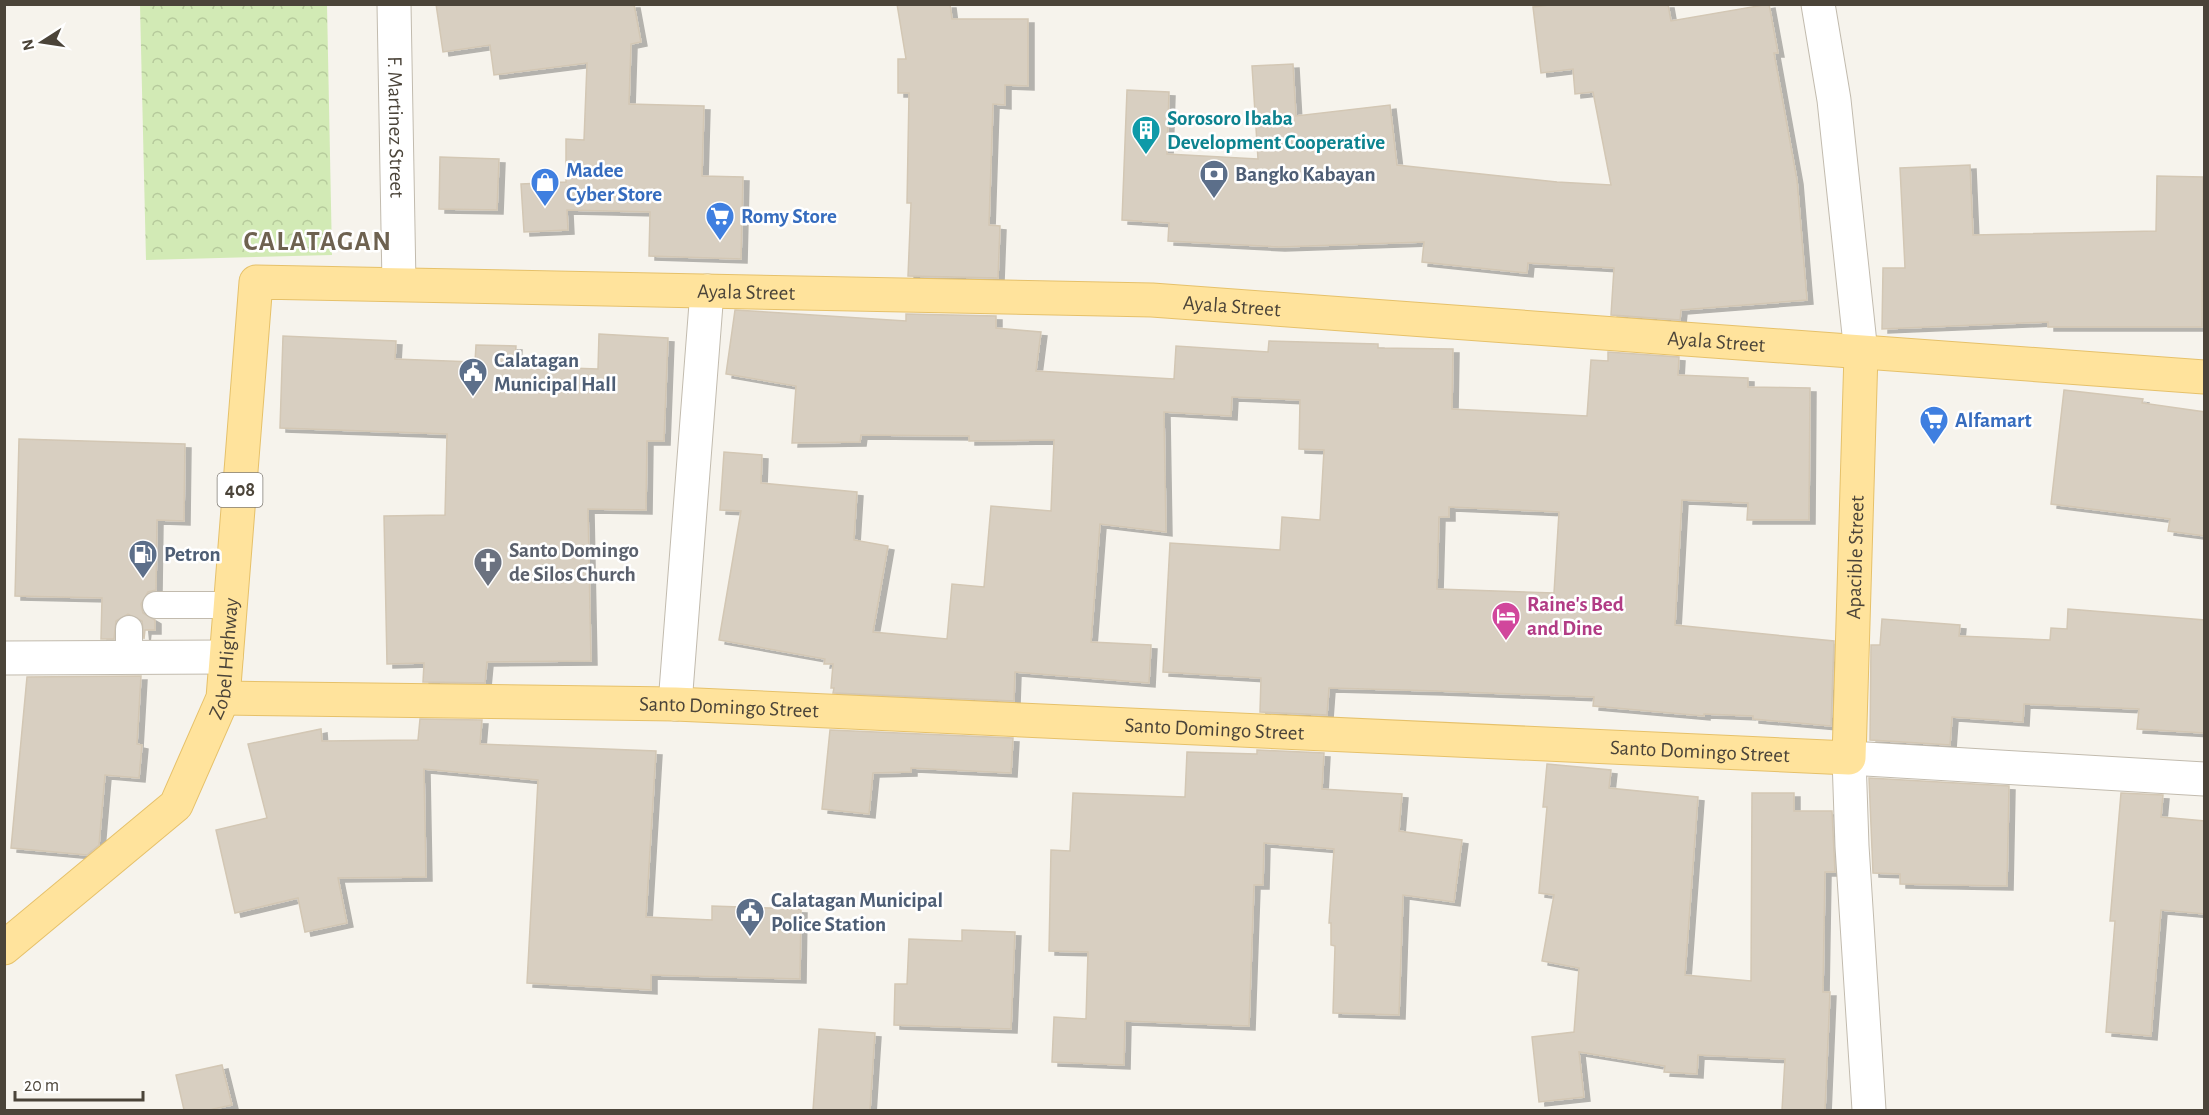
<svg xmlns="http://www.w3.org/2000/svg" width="2209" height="1115" font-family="'Alegreya Sans',sans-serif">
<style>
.park{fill:url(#park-crowns)}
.building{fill:#d8cfc1;stroke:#d3c7b4;stroke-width:1.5;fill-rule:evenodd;filter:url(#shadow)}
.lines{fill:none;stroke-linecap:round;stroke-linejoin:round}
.service-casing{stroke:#c2bbae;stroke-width:28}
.minor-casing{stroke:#c2bbae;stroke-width:35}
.tertiary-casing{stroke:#c2bbae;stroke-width:35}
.primary-casing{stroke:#e6c16a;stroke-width:35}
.service{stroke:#fff;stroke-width:26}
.minor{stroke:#fff;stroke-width:33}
.tertiary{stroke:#fff;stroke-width:33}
.primary{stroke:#ffe39c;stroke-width:33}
.labels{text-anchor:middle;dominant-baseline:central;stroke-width:5;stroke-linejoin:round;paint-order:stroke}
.shield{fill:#fff;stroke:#817c74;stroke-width:1.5}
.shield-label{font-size:20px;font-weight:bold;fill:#4b4439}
.culture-label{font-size:21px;font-weight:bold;fill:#0d838f;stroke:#fff;text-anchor:start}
.street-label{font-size:21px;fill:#4b4439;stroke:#fff}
.shop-label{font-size:21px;font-weight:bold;fill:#366cbe;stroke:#fff;text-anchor:start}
.service-label{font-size:21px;font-weight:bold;fill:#4e5e75;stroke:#fff;text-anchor:start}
.worship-label{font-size:21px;font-weight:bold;fill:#5b616d;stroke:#fff;text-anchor:start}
.hotel-label{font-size:21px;font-weight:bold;fill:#b23c85;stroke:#fff;text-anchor:start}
.district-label{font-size:27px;font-weight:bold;letter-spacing:1.5px;fill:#6e6250;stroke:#fff}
</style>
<defs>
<pattern id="park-crowns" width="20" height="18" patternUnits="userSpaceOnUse" patternTransform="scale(1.5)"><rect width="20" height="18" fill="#d2eab5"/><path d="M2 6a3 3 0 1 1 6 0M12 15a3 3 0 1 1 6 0" fill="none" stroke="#b6ca9c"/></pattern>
<filter id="shadow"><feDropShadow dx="6" dy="4" stdDeviation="0" flood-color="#0004"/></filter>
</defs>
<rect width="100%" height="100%" fill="#f6f3ec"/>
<polygon class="park" points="140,5 327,5 332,255 146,260"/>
<g class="building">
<polygon points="436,4 634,4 641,42 631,44 629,104 704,106 702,176 743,177 741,259 649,256 650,212 567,210 568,230 524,232 521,184 566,182 566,139 584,140 587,63 494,75 490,45 443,52"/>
<polygon points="897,4 950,4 952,19 1028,19 1028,86 1005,85 1005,105 993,104 989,225 1000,226 998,278 908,276 911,203 907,203 909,93 898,93 898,59 906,59"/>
<polygon points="1557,4 1668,4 1671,21 1769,4 1778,53 1774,53 1797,180 1807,300 1681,310 1680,320 1611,315 1614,268 1528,263 1527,273 1422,262 1424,242 1279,247 1168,241 1169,223 1122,220 1127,90 1169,92 1167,154 1258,159 1252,66 1293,64 1296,116 1390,105 1397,165 1557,182 1611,185 1593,92 1575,94 1573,69 1541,73 1533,7"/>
<polygon points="440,157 499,159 497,210 439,209"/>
<polygon points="1970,165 1973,235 2156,231 2157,176 2203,177 2202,327 2048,327 2048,322 1882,329 1883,268 1905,268 1900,168"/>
<path d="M735,310L906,321V314L996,316V328L1041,332L1036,371L1174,379L1176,346L1268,352L1269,341L1378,344V348L1453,349L1452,409L1587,416L1591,360L1608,361V352L1679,357L1678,375L1748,378V387L1810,388L1809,520H1747L1748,503L1682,500L1675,625L1834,641L1831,726L1753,719V716L1704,714V716L1593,706L1594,697L1437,691L1329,688L1327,715L1260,712L1261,678L1163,672L1170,543L1280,550L1282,517L1320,520L1324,450L1299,449L1300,400L1232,397L1231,416L1164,412L1166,532L1100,524L1091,642L1151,645L1149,683L1015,672L1014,701L833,693L834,688H831L833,664H824L825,659L719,640L741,511L720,510L724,452L762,455L761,483L857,492L854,540L888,546L873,632L947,639L952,584L984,587L991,506L1051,511L1054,440L969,441V436L861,435L860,442L792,443L796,386L726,374ZM1449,507L1559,512L1554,593L1437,589L1439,517H1449Z"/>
<polygon points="599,334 668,338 664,441 647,441 646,510 588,509 591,661 487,662 485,683 423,682 424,663 387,664 384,516 445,515 447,434 280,428 283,336 396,341 395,359 475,362 476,345 516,346 515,366 598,369"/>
<polygon points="2064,390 2143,399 2142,403 2205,412 2205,536 2168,531 2170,519 2051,504"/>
<polygon points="19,439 185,444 184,521 157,520 156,590 148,592 141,604 143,613 155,620 155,630 145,630 144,639 142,621 128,614 116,621 114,639 101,639 102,598 15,596"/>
<polygon points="2068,609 2205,620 2205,733 2137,729 2139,709 2024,704 2023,722 1952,717 1950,745 1870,740 1871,645 1880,645 1882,619 1960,625 1959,636 2050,640 2051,628 2067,629"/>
<polygon points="141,676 137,744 142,745 139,778 105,775 99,845 87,855 11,848 27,677"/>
<polygon points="420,719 482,720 480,744 656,751 646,917 712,920 712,906 801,909 800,979 651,975 651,990 527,983 538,780 424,769 426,877 338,878 347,923 305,932 298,898 235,913 216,830 267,818 248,744 321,729 322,741 418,740"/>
<polygon points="830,730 1013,738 1011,773 911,768 911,772 873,773 869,814 822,809"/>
<polygon points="1257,750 1324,753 1322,789 1402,794 1399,831 1462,840 1454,902 1403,895 1399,1015 1333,1013 1335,946 1331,945 1331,923 1329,923 1334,849 1264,843 1263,885 1254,885 1249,1026 1125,1021 1124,1065 1052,1062 1054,1017 1086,1019 1088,952 1049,951 1051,850 1070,851 1073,793 1185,797 1187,752 1257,754"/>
<polygon points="1547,764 1611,770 1609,788 1698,797 1685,975 1751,981 1752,793 1794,793 1794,811 1832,811 1835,872 1825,872 1823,992 1830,992 1825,1110 1782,1110 1785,1059 1698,1055 1697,1074 1664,1072 1665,1066 1579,1052 1584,1097 1539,1102 1532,1037 1574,1032 1579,968 1542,961 1554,895 1539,893 1547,807 1543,807"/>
<polygon points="1869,778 2009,786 2007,886 1900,884 1900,874 1873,873"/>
<polygon points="2121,793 2163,795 2161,817 2205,821 2205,914 2161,910 2151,1036 2106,1032 2115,921 2110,921"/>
<polygon points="962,930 1015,932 1011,1029 894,1025 895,984 907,984 909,939 962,941"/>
<polygon points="819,1029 875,1033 870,1110 813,1110"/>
<polygon points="222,1065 232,1105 209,1110 184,1110 176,1075"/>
</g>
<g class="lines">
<g class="service-casing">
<g id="service">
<polyline points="156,605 231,605"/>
<polyline points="129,629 129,658"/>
</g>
</g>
<g class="minor-casing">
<g id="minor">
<path id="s1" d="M394,4L399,284"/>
<polyline points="4,658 226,657"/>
<polyline points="675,704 707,291"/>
<polyline points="1849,758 2204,779"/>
</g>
</g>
<g class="tertiary-casing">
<g id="tertiary">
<polyline points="1818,4 1834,100 1861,353"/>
<polyline points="1849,758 1852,846 1869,1110"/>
</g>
</g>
<g class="primary-casing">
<g id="primary">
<path id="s2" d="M223,698L675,704L1849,758L1861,353"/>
<path id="s3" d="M4,948L176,805L223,698L256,282L1152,300L2204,377"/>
</g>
</g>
<use href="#service" class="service"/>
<use href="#minor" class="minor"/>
<use href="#tertiary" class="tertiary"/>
<use href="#primary" class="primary"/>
</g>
<defs>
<g id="building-pin" transform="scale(1.5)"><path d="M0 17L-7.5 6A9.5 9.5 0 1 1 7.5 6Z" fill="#0f9aa8" stroke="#fff"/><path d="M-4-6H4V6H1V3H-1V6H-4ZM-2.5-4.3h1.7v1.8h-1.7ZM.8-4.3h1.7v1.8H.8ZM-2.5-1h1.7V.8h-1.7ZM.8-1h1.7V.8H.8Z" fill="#fff"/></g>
<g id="bank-pin" transform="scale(1.5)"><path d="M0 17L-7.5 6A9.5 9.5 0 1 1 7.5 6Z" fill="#5c6f8a" stroke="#fff"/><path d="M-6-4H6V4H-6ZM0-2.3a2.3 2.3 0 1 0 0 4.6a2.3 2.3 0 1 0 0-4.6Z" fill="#fff"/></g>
<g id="shop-pin" transform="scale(1.5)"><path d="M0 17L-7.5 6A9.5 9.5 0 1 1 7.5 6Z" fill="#3f7fe0" stroke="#fff"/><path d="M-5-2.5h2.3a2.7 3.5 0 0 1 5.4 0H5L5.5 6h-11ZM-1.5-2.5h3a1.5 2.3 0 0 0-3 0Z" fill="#fff"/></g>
<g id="supermarket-pin" transform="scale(1.5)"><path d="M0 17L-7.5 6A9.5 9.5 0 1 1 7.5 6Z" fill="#3f7fe0" stroke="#fff"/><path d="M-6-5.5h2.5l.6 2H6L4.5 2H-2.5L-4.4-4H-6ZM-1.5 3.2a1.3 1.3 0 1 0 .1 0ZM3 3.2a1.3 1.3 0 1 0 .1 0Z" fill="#fff"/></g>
<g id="civic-pin" transform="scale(1.5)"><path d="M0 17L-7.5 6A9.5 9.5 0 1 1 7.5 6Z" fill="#5c6f8a" stroke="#fff"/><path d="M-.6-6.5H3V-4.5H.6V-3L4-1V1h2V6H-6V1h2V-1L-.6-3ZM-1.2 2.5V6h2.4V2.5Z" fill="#fff"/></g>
<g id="fuel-pin" transform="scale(1.5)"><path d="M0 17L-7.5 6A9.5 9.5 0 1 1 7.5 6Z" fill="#5c6f8a" stroke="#fff"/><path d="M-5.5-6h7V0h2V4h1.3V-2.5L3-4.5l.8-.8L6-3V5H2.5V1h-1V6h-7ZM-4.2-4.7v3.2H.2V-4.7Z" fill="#fff"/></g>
<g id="church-pin" transform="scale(1.5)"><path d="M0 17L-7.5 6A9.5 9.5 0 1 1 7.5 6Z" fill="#6b7280" stroke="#fff"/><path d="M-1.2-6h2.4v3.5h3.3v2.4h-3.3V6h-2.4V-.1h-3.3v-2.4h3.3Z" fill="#fff"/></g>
<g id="hotel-pin" transform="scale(1.5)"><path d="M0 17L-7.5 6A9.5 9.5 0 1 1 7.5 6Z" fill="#d1479c" stroke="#fff"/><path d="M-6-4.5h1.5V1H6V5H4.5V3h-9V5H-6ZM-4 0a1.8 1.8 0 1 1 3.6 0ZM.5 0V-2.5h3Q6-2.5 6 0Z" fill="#fff"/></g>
</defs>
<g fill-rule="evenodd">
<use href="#building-pin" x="1146" y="130"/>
<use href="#bank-pin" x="1214" y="174"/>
<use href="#shop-pin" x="545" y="182"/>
<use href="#supermarket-pin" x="720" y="216"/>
<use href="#civic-pin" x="473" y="372"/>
<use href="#supermarket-pin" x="1934" y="420"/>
<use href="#fuel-pin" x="143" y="554"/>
<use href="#church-pin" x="488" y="562"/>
<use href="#hotel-pin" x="1506" y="616"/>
<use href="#civic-pin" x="750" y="912"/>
</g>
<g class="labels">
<rect class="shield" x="217.5" y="473" width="45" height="34" rx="4.5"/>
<g class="shield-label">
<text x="240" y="490">408</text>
</g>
<g class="culture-label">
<text x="1167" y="118">Sorosoro Ibaba<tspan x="1167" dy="24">Development Cooperative</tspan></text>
</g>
<g class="street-label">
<text stroke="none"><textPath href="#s1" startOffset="123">F. Martinez Street</textPath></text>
<text stroke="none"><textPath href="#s3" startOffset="1248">Ayala Street</textPath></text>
<text stroke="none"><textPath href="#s3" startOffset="1734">Ayala Street</textPath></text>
<text stroke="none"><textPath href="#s3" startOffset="2220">Ayala Street</textPath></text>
<text stroke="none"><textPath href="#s2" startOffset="1828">Apacible Street</textPath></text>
<text stroke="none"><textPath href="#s3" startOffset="380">Zobel Highway</textPath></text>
<text stroke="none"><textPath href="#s2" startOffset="506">Santo Domingo Street</textPath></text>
<text stroke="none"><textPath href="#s2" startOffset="992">Santo Domingo Street</textPath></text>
<text stroke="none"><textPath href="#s2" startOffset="1478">Santo Domingo Street</textPath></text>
</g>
<g class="shop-label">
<text x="566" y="170">Madee<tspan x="566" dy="24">Cyber Store</tspan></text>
<text x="741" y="216">Romy Store</text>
<text x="1955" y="420">Alfamart</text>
</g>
<g class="service-label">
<text x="1235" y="174">Bangko Kabayan</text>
<text x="494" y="360">Calatagan<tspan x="494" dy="24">Municipal Hall</tspan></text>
<text x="164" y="554">Petron</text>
<text x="771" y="900">Calatagan Municipal<tspan x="771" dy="24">Police Station</tspan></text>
</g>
<g class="worship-label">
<text x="509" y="550">Santo Domingo<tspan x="509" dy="24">de Silos Church</tspan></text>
</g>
<g class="hotel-label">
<text x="1527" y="604">Raine's Bed<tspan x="1527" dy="24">and Dine</tspan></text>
</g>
<g class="district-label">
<text x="318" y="241">CALATAGAN</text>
</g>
</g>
<rect width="2209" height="1115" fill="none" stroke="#4b4439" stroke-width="12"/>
<g transform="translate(42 42) rotate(258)" stroke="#ffffff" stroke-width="4.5" paint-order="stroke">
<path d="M0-4.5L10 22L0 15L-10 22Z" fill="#4b4439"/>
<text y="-9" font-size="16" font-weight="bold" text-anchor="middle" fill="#4b4439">N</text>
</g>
<path d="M15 1091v9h128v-9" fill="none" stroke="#4b4439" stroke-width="3"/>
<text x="24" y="1091" font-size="18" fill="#4b4439" stroke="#ffffff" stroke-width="4.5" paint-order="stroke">20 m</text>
</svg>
